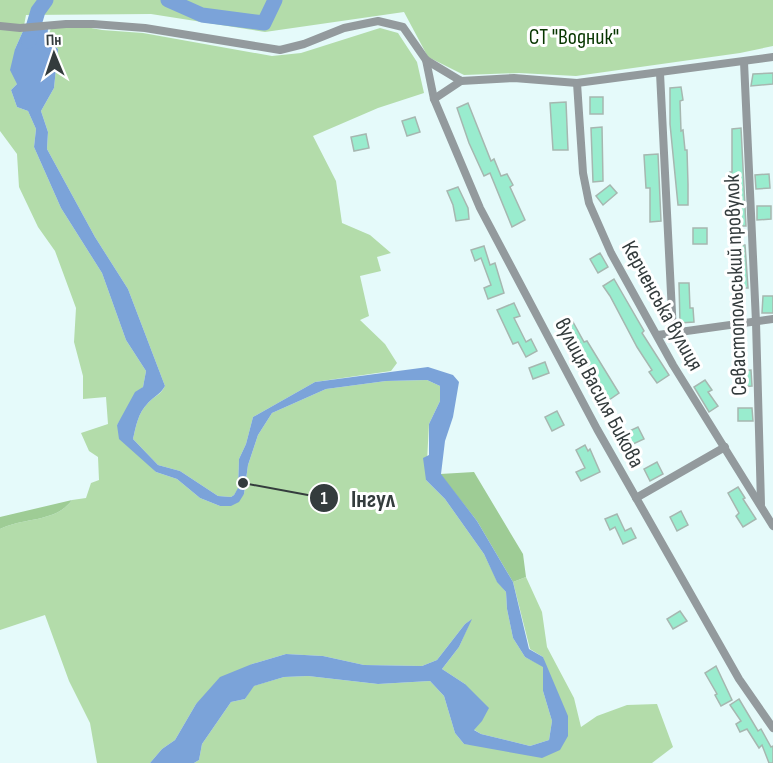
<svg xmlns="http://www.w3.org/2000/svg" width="773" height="763" font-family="'Sofia Sans Condensed',sans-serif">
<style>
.green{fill:#b3dcaa}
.forest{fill:#9ecc95}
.water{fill:#7ba3d9}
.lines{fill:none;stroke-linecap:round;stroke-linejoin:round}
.river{stroke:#7ba3d9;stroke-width:15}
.building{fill:#99ecce;stroke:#a6b7b0;stroke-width:1.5}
.minor{stroke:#939a9d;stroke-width:8}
.labels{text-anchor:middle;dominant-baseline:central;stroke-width:6;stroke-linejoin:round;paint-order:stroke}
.park-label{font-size:22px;fill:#073600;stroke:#fff}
.street-label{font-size:22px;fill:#343c3d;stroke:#fff}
.leader{fill:none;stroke:#343c3d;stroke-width:2}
.callout-dot{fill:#343c3d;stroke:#fff;stroke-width:2}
.mark-label{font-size:18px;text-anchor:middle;font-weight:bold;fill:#fff}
.callout-label{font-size:24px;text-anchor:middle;font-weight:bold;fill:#343c3d;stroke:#fff;stroke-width:6;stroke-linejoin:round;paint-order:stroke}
</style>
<rect width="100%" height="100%" fill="#e5fafa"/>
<g class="green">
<path d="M0,0H773V46L740,53L576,76L519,73L464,75L428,57L404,12L265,32L151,14L26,15L23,31L15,49L17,84L11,90L17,107L28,111L36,129L34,147L61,208L102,273L126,340L146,371L143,387L117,425L156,472L177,479L200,498L220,506L244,494L248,465L258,435L272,413L326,389L386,381L427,380L440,386V401L429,424L426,480L445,499L484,554L497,581L506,592L507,609L513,638L525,657L543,666V691L552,721L549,740L530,746L481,734L473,729L465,684L442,669L459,647L471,620L465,624L437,660L422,666L364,665L323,656L286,654L252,664L196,704L175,740L162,749L150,763H97L90,723L69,681L45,615L0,630V529C24,517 55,523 72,500L86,498L91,483L99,480L98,457L89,451L81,433L108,424L106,397L83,399V376L74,342L76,308L55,251L38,227L19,187L17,154L0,131Z"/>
<path d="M86,27L102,30L143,33L272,56L301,53L380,28L398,33L417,62L424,93L378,108L313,136L336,181L342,223L370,235L391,253L377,257L381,271L360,276L369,316L360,320L385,344L397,363L391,371L315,382L253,417L246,444L239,459L238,489L234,495L231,497L218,496L180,471L158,465L133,439C136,426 138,413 148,403C155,395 160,396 165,386L128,289L95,237L47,149L48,132L41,111L54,88L58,49L47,40L51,28Z"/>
<polygon points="526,577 542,612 547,647 574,698 581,727 597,716 627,705 657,704 673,747 652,763 194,763 199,760 202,744 231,702 245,699 253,686 284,677 308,676 378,684 430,681 444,696 455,733 464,744 560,750 543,657 530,649 513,582"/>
</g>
<g class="forest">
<polygon points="474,472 523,554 526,577 513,582 477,521 440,474"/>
<path d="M72,500C55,523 24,517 0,529V517Z"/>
</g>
<path class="water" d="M48,29L47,40L58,49L54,88L41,111L48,132L47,149L95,237L128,289L165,386C160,395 154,396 148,403C138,413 136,426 133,439L158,465L180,471L218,496L231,497L234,495L238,488L239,459L246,444L253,417L315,382L428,367L453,375L459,382L453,417L445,441L441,474L477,521L513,582L529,649L543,657L568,716V736L560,750L542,758L464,744L455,733L444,696L430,681L378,684L308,676L284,677L254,686L245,699L231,702L202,744L199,760L194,763H150L162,749L175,740L196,704L220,677L252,664L286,654L323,656L364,665L422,666L437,660L465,624L472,619L459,647L442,669L465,684L489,708L482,721L474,730L481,734L530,746L549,740L552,721L543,691V667L525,657L513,638L507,609L506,592L497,582L484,554L445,499L426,480L423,458L429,455V424L440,401V386L427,380L386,381L326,389L272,413L258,435L248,465L244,494L239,502L231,506H220L200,498L177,479L156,472L119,439L117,425L135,392L143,387L146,371L126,340L102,273L61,208L34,147L36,129L28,111L17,107L11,90L17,84L10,70L15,49L23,31Z"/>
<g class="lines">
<g class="river">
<polyline points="168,0 202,15 264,23 275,0"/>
<polyline points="29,41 38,11 46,0"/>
</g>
</g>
<g class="building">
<polygon points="773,73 773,84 751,86 753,74"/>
<polygon points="681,87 683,100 680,101 681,131 683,130 685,150 687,150 688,184 688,205 678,205 670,124 670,88"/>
<rect x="590" y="97" width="13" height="17"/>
<polygon points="566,102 568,150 553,150 550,103"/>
<polygon points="468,103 491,161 494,159 501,176 507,174 513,185 510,187 525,220 512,227 490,173 484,176 469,143 457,108"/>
<polygon points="415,117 420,132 407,136 402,121"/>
<polygon points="602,127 603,181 593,182 591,128"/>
<polygon points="741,128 746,226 735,226 734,184 730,184 730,172 732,172 732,129"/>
<polygon points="366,134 369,148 354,151 351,137"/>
<polygon points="658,154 661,221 650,222 650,188 646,188 644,155"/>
<polygon points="769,174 770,188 756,189 755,175"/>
<polygon points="610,185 617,193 603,205 596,196"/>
<polygon points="458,187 468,208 469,219 456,221 453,205 447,191"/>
<polygon points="757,206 771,206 771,219 757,220"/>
<rect x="693" y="228" width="14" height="16"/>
<polygon points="732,245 745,245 748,288 735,288"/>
<polygon points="484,246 490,265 495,263 504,293 488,299 484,288 491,285 481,258 475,261 471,250"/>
<polygon points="600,253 608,267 598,273 590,259"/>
<polygon points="614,279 644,331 642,333 669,375 657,383 649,372 652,370 637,347 610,296 603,286"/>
<polygon points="679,283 689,283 690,308 693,308 694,322 680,323"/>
<polygon points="763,296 773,296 773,313 762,313"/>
<polygon points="514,303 520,316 514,318 526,342 531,339 537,351 526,357 518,342 513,344 497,310"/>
<polygon points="573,322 584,342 587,341 619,393 609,400 564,327"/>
<polygon points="545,362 549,373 533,379 529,368"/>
<polygon points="751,370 752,386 739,387 738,371"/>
<polygon points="705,380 712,390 708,392 718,406 709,412 694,387"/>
<polygon points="738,408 752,408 753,421 738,421"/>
<polygon points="557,411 564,425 552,431 545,417"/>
<polygon points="638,427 644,439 631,445 625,433"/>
<polygon points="585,445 588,451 590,449 600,472 581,481 576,472 585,468 576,450"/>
<polygon points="657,462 663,474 650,481 644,469"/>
<polygon points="738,487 745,498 743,499 756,519 743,527 736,516 739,513 728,493"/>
<polygon points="681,511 688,525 677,531 670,517"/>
<polygon points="617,514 625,531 631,528 636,538 623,544 615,527 610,530 605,519"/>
<polygon points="680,611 687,621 673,629 667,619"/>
<polygon points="716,666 732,700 721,706 715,695 717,694 705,673"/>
<polygon points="739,699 758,731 761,729 771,747 773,746 773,763 769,763 762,745 759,748 747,729 740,732 736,724 741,721 730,705"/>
</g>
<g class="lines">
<g class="minor">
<polyline points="0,26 20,28 66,24 93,24 145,28 280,50 304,44 344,28 378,21 403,27 426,60 461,81 514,78 577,83 773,57"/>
<polyline points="426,60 434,99 480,208 597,429 739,679 773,728"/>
<polyline points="744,62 756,322 761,504"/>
<polyline points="660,73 673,333"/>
<polyline points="577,83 583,173 589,203 611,253 673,365 773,526"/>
<polyline points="434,99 461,81"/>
<polyline points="658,335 773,319"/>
<polyline points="636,498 725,447"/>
</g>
</g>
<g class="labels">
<g class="park-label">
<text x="574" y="37">СТ "Водник"</text>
</g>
<g class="street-label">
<text transform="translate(736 285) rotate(-92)">Севастопольський провулок</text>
<text transform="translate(662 306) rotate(61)">Керченська вулиця</text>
<text transform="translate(599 393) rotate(62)">вулиця Василя Бикова</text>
</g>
</g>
<path class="leader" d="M243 483L324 498"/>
<g class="callout-dot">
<circle cx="243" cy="483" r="6"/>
<circle cx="324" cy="498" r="15"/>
</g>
<g class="mark-label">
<text x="324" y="504">1</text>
</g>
<g class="callout-label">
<text x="373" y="507">Інгул</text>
</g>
<g transform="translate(54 54) rotate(358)" stroke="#ffffff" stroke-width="4.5" paint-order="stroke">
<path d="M0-4.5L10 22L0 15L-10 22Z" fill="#343c3d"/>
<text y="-9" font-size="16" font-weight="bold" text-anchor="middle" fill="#343c3d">Пн</text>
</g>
</svg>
